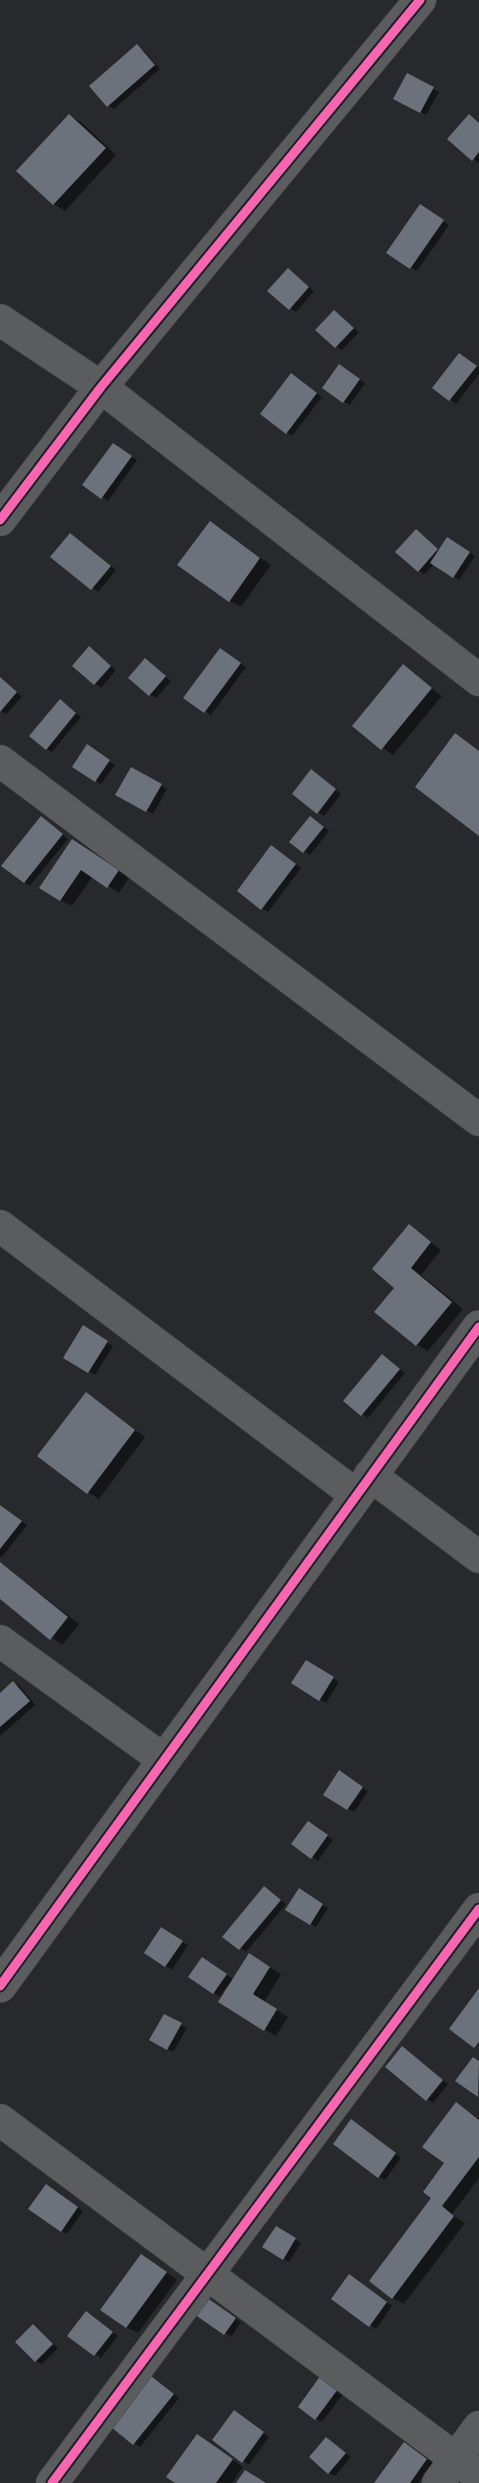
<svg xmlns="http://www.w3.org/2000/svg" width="479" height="2483" font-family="Figtree,sans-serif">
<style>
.shadow{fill:#0007}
.building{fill:#6c727b}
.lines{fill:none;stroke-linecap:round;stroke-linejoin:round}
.street-casing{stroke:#434549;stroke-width:33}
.secondary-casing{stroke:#434549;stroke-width:34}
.street{stroke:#5a5c5e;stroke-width:32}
.secondary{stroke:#5a5c5e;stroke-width:33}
.cycleway-casing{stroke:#1a1f26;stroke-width:13}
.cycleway{stroke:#f766af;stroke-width:9}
</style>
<rect width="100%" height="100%" fill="#27292c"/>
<g class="shadow">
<polygon points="137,46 143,50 160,69 114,109 108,105"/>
<polygon points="408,75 439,92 426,115 395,98"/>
<polygon points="69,116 81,122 116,155 65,211 54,204 18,170"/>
<polygon points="479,123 479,163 473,159"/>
<polygon points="426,210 449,225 417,271 411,268"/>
<polygon points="288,270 314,291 296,312 290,308"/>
<polygon points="340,316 359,332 342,350 336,346"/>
<polygon points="465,358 479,368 479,374 456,404 435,388"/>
<polygon points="345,370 365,383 350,405 344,402"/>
<polygon points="297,379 322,397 292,436 286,432"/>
<polygon points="119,448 137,460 108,501 85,485"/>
<polygon points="210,523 271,565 241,607 230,601"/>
<polygon points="417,531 440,550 453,542 475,556 459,580 434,564 424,574 419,571"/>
<polygon points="76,538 116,570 98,592 52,557"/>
<polygon points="89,648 116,670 101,688 74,666"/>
<polygon points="226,654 246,667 211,715 185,698"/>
<polygon points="145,660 171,681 156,698 150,695"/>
<polygon points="403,666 442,696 393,755 354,726"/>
<polygon points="0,678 22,697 6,714 0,711"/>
<polygon points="66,704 81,717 52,752 46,749"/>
<polygon points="93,750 115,765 101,784 96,781"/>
<polygon points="131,769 167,789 153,814 117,794"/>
<polygon points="317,775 341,794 324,816 294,794"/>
<polygon points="47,821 68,839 30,886 24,882"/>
<polygon points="316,821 329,831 310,855 291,842"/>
<polygon points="83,847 129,878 119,893 93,876 72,906 60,900"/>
<polygon points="277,850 301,868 268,912 262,908"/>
<polygon points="409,1226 441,1250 421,1275 463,1309 428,1351 417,1345 396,1287"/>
<polygon points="84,1327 113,1346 95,1375 65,1357"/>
<polygon points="382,1356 405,1373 368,1418 362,1414"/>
<polygon points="86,1394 145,1437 99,1499 88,1492"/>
<polygon points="0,1505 27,1525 2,1557 0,1556"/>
<polygon points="0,1563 79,1624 62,1645 0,1597"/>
<polygon points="307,1662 339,1682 326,1703 293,1683"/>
<polygon points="14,1683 20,1686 35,1705 0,1736 0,1695"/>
<polygon points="345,1776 368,1791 354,1812 325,1794"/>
<polygon points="315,1826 333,1840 318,1861 293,1844"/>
<polygon points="300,1890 328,1908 316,1927 287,1909"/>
<polygon points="270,1891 286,1904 246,1952 224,1936"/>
<polygon points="161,1929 188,1945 172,1970 146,1952"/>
<polygon points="249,1955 281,1974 264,2002 288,2017 276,2036 220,2002 229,1988 227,1986 220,1996 214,1993 208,1962 234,1980"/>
<polygon points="165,2016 187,2028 173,2052 151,2039"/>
<polygon points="408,2052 448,2084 433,2103 427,2099"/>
<polygon points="456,2104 479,2119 479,2178 452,2214 465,2223 404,2304 393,2298 446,2163"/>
<polygon points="357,2125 401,2158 385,2180 379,2176"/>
<polygon points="53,2189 83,2211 67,2234 61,2231"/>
<polygon points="276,2228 301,2243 289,2262 264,2247"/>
<polygon points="152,2262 177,2280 138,2333 126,2327"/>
<polygon points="355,2280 392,2306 376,2329 333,2299"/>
<polygon points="212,2302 241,2322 231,2337 225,2333"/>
<polygon points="92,2316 118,2336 101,2358 69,2336"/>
<polygon points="33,2326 58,2348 42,2364 36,2361"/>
<polygon points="332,2374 349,2386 322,2422 316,2418"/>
<polygon points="158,2381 179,2398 140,2447 113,2427"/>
<polygon points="240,2415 269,2437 249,2465 243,2461"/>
<polygon points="327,2439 351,2457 335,2476 329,2473"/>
<polygon points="208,2442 243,2467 232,2483 177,2483"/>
<polygon points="411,2447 433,2463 418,2483 376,2483"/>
</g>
<g class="building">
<polygon points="137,44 155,65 107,107 89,86"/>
<polygon points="407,73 434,87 420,113 393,99"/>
<polygon points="69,114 106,148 53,205 16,171"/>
<polygon points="469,114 479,123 479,152 472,161 447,139"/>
<polygon points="420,204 444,220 410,269 386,253"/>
<polygon points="288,268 309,287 289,310 267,291"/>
<polygon points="334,310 354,328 335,348 315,330"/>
<polygon points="459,353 477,366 449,401 432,388"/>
<polygon points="339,364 360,379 343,403 322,388"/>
<polygon points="291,373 317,393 286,434 260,414"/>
<polygon points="113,443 132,456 101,499 82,485"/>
<polygon points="210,521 260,558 229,602 177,565"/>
<polygon points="416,529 438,549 418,572 395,552"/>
<polygon points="70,533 111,566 91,590 50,557"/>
<polygon points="447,537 470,552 453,578 430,563"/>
<polygon points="89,646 111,666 94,685 72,666"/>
<polygon points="220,648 241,663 204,713 183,698"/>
<polygon points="145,658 166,676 149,696 128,678"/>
<polygon points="403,664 432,688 381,750 352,726"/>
<polygon points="0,677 17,692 0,712"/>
<polygon points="60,699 76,713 46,750 29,736"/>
<polygon points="455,733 479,751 479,836 415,787"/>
<polygon points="87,744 110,760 95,782 72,767"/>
<polygon points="131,767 162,784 146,812 115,795"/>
<polygon points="311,769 336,789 317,814 292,794"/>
<polygon points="41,816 63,834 24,883 1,866"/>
<polygon points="310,816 324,827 303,853 289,842"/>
<polygon points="72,839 119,870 107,888 81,870 60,901 39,888"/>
<polygon points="271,845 296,864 261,910 237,891"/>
<polygon points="409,1224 431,1242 411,1268 452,1302 416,1346 374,1312 394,1288 372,1269"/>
<polygon points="83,1325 108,1341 88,1373 63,1358"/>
<polygon points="382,1354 400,1369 361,1416 343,1401"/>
<polygon points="86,1392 135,1430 87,1494 37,1456"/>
<polygon points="0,1505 22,1521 0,1549"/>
<polygon points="0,1562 68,1617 50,1640 0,1599"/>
<polygon points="306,1660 334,1677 319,1701 291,1683"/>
<polygon points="13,1681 30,1701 0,1727 0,1693"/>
<polygon points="339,1770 363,1787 347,1810 323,1795"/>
<polygon points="308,1821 328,1835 311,1859 291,1844"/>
<polygon points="264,1886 281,1900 239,1950 222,1937"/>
<polygon points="299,1888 323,1904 310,1925 285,1910"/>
<polygon points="161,1927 183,1941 165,1967 144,1953"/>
<polygon points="249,1953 270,1967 253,1994 277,2009 264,2031 218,2002"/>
<polygon points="202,1957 227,1974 213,1994 188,1977"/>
<polygon points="479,1988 479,2042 474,2048 449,2029"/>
<polygon points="164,2014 182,2023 167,2050 149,2040"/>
<polygon points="402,2046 443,2080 426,2101 385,2067"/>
<polygon points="473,2057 479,2061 478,2097 455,2081"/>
<polygon points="456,2102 479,2120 479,2157 442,2206 454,2216 392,2299 369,2281 431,2198 423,2192 444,2163 422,2147"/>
<polygon points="351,2119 396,2153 378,2178 333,2144"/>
<polygon points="46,2184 78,2207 61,2232 28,2209"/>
<polygon points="276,2226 296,2238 283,2260 262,2247"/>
<polygon points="141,2254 167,2272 126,2328 100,2310"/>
<polygon points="349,2274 387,2302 369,2327 331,2299"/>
<polygon points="206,2297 236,2318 224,2335 194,2314"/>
<polygon points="86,2311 113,2332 94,2356 67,2336"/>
<polygon points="33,2324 53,2344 35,2362 15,2342"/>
<polygon points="326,2368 344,2381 315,2420 298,2407"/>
<polygon points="151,2376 174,2394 133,2445 111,2427"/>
<polygon points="234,2410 264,2432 242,2463 212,2440"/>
<polygon points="197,2434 233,2459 216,2483 175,2483 166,2477"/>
<polygon points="326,2437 346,2453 328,2474 309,2457"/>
<polygon points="404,2442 427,2459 410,2483 374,2483"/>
<polygon points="245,2470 266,2483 236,2483"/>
</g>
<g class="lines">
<g class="street-casing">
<g id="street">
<polyline points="0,320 101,387 479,680"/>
<polyline points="0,520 101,387 420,0"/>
<polyline points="0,761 479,1120"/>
<polyline points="0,1226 356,1495"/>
<polyline points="370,1475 479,1557"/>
<polyline points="0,1641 164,1760"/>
<polyline points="0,2120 479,2476"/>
<polyline points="52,2483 479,1909"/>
<polyline points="438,2483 479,2427"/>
</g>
</g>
<g class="secondary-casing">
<polyline id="secondary" points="0,1986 479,1327"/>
</g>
<use href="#street" class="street"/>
<use href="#secondary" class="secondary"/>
<g class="cycleway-casing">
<g id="cycleway">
<polyline points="0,520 101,387 420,0"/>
<polyline points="0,1986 479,1327"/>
<polyline points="52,2483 479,1909"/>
</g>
</g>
<use href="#cycleway" class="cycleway"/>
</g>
</svg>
